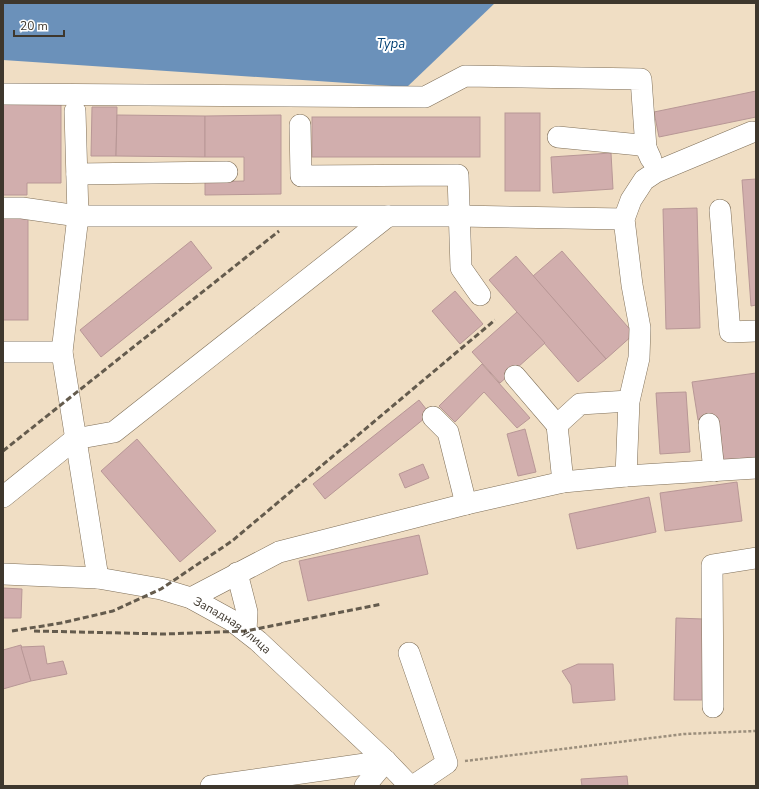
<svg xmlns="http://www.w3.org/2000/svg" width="759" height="789" font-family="'Nunito Sans',sans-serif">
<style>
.water{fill:#6b91ba}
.building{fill:#d1aead;stroke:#b89796}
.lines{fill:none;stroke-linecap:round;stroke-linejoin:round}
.minor-casing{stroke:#7f6f58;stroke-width:22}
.path{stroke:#9b8e7c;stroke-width:2.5;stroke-dasharray:3 2;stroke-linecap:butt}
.minor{stroke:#fff;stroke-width:21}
.rail{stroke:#645b4d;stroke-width:3;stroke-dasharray:6 3;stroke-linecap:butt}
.labels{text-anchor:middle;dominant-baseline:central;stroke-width:4;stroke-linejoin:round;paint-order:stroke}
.street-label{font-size:12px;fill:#3e372d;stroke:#fff}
.water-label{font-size:13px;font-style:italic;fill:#003f73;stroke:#fff}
</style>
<rect width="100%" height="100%" fill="#f0dec4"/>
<polygon class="water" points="3,3 495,3 407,87 3,60"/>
<g class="building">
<polygon points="756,91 756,117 659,137 654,112"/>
<polygon points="3,100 61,100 61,183 27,183 27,195 3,195"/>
<polygon points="92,107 117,107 116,156 91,156"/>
<rect x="505" y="113" width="35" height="78"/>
<polygon points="117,115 205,116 205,157 116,156"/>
<polygon points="281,115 281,194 205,195 205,182 244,181 244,157 205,157 205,116"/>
<rect x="312" y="117" width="168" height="40"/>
<polygon points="611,153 613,189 553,193 551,157"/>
<polygon points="756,179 756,305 751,306 742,180"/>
<polygon points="697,208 700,328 666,329 663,209"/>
<rect x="3" y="218" width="25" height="102"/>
<polygon points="191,241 212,268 101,357 80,330"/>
<polygon points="562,251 634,334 606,359 533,276"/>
<polygon points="516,256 606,359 578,382 489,280"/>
<polygon points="455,291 483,324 460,344 432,311"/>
<polygon points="517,312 545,343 500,383 472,352"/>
<polygon points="482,364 530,418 517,428 484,392 455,422 439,406"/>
<polygon points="756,373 756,457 722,462 715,418 698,420 692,382"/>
<polygon points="686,392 690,452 660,454 656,393"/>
<polygon points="419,400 430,414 325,499 313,484"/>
<polygon points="525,429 536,472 518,476 507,434"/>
<polygon points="137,439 216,531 180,562 101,471"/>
<polygon points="423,464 429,478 405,488 399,474"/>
<polygon points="737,482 742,521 665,531 660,493"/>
<polygon points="649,497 656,532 577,549 569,514"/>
<polygon points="419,535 428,574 308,601 299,561"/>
<polygon points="3,588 22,589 21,618 3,618"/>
<polygon points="676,618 703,619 702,700 674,700"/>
<polygon points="21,645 31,681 3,689 3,650"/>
<polygon points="44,646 47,664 63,661 67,674 31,681 21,647"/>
<polygon points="578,664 613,664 615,700 573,703 571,685 562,671"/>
<polygon points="627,776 628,786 582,786 581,779"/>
</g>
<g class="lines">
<g class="minor-casing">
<g id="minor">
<polyline points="3,94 425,97 465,76 641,79 646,148"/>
<polyline points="75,111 78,216 62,352 98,578"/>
<polyline points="300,125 301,176 458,175 461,268 480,295"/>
<polyline points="558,137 640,145 646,148 651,159"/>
<polyline points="77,174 227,172"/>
<polyline points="3,208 22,208 78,216 459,216 624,219"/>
<polyline points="720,210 730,332 756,331"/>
<polyline points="3,352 62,352"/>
<polyline points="515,376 557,425"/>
<polyline points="433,417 448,432 466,504"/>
<polyline points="709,424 714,471"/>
<polyline points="626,476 756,468"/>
<polyline points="563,482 557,425 580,404 629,401"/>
<polyline points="3,497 75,439 114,432 388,216"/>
<polyline points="237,573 247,612 246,631"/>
<path id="s1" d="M3,574L98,578L161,589L191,598L231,620L258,641L386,761L410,786"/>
<polyline points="191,598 279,552 466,504 563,482 626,476 629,401 639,358 640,328 632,285 624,219 631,200 644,180 656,172 752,132"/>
<polyline points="409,653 447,763 413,786"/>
<polyline points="713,707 712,565 756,558"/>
<polyline points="211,786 386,761"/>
<polyline points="365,786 386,761"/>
</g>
</g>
<polyline class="path" points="465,761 684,734 756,731"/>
<use href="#minor" class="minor"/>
<g class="rail">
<polyline points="3,451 279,231"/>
<polyline points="12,631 61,623 113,611 161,589 232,541 495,320"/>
<polyline points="34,631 165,634 246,631 382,604"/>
</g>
</g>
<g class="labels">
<g class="street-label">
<text stroke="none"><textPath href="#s1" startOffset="240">Западная улица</textPath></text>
</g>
<g class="water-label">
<text x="391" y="44">Тура</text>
</g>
</g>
<rect width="759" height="789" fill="none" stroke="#3e372d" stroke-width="8"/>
<path d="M14 30v6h50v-6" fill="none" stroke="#3e372d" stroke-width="2"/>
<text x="20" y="30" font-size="12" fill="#3e372d" stroke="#ffffff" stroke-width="3" paint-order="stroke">20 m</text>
</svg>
